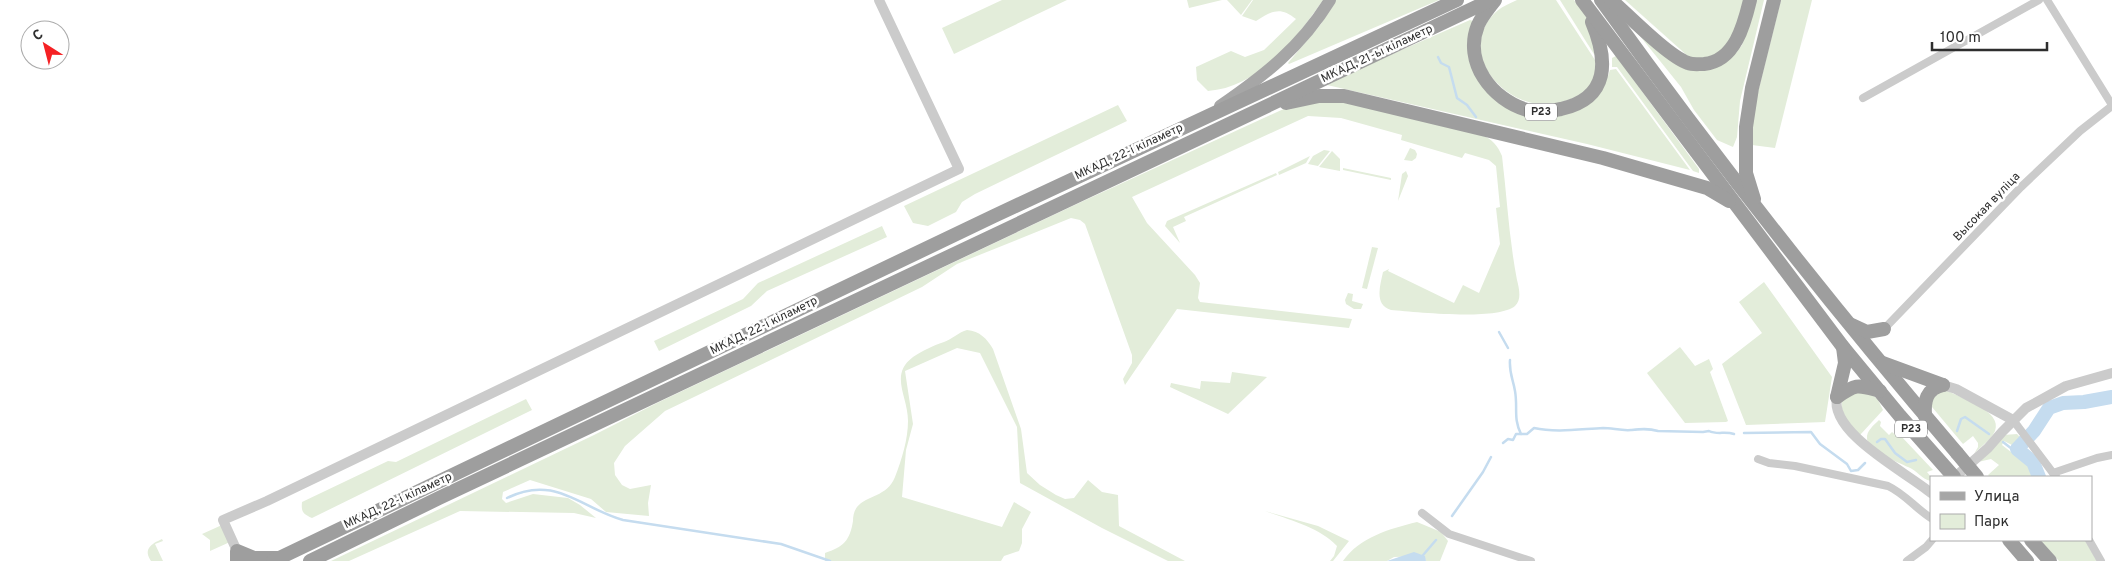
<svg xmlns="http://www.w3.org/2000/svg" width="2112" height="561" font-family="Overpass,sans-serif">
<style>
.green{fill:#e3edda}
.water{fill:#c5dcef}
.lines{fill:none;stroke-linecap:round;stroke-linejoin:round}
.stream{stroke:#c5dcef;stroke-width:2.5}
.river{stroke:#c5dcef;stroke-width:14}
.minor{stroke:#cbcbcb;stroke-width:8}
.tertiary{stroke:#cbcbcb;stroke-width:10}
.primary{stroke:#a6a6a6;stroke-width:12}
.trunk{stroke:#9e9e9e;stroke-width:14}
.trunk-bridge{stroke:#9e9e9e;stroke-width:14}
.labels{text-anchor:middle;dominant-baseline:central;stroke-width:5;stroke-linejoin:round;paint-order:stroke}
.shield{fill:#fff;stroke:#6d6d6d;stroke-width:1}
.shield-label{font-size:11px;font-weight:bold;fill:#2e2e2e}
.street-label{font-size:12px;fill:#2e2e2e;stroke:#fff}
</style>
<rect width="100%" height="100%" fill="#fff"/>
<g class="green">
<polygon points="1002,0 1067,0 954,54 942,28"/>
<polygon points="1187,0 1222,0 1189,8"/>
<polygon points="1227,0 1252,0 1241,15"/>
<path d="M1253,0H1323C1297,38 1258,88 1208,91L1197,80L1196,67L1231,51L1245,57L1264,50L1296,19C1280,6 1272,11 1256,21L1242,16Z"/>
<polygon points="1335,0 1439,0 1289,64 1288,63 1321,24"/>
<path d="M1517,0H1556L1595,60L1597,74C1594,79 1590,85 1586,90C1579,96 1571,99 1562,102C1511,118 1450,53 1497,11C1503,6 1511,3 1517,0Z"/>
<polygon points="1560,0 1574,0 1590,21 1597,59"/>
<polygon points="1625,0 1745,0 1734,34 1721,51 1706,59 1690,58"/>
<polygon points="1756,0 1764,0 1740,101 1737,137 1733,147 1717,140 1694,110 1681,87 1623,15 1684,63 1736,53 1742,45"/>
<polygon points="1781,0 1812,0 1775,148 1752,145 1752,116"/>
<polygon points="1470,20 1473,21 1476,74 1546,116 1608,76 1610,70 1616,69 1690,170 1587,144 1327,85 1340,77"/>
<polygon points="1616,56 1699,169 1699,173 1693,171 1617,67 1612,67 1612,58"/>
<path d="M1333,98L1482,135C1492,139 1498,146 1502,156C1507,197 1509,239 1517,280C1519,288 1522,300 1515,306C1497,321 1416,312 1391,310C1374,305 1380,286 1383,272L1389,269L1388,271L1454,303L1463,285L1479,293L1500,244L1496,208L1500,207L1496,166L1489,160L1465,153L1462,158L1401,140L1402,135L1341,118L1308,116L1132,197L1147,223L1195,275L1200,283L1198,298L1200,302L1352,319L1349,328L1177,309L1125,385L1123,379L1132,363V355L1085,224L1080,220L1071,218L957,264L922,287L665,411L625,446L614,463L615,475L622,485L630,489L651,485L648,503L649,516L606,512L591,499L530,480L503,492L502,499L506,503L533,494L568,498L580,505L596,518L574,513L460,511L349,561H331L594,435L657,403L1079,203L1288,107Z"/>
<polygon points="1118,105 1127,121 975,194 962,202 956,212 928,226 913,223 904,206"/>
<polygon points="1410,148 1415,150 1417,154 1416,158 1412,161 1404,160"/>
<polygon points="1324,150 1330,151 1318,166 1308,164 1313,156"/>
<polygon points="1332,151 1340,159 1340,171 1319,167"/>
<polygon points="1310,156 1306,163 1279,175 1278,172"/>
<polygon points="1343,168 1391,178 1391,180 1343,170"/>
<polygon points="1406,171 1408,176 1398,201 1402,174"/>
<polygon points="1276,173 1277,175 1184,217 1186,221 1173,227 1180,243 1165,226 1167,221"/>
<polygon points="882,226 887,237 767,291 751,306 659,351 654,341 743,299 758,283"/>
<polygon points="1372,247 1378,248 1367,289 1362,288"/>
<polygon points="1764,282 1832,377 1825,422 1746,425 1722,364 1762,333 1739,302"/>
<polygon points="1348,293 1353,294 1352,301 1363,304 1361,309 1354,309 1346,304 1345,300"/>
<path d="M967,330C980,331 987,339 993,349L1021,429L1027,473L1040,485L1056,495L1065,499L1074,498L1088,480L1102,492L1118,495L1119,526L1185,561H1168L1102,528L1020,483L1017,427L980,353L957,348L905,371L913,424L906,450L902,497L1002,527L1014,502L1031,512L1022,529V543L1019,551L1004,556L1001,561H825V553C843,547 850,541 853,521C853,516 854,511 857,507C867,495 887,497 895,477C902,459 908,439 908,421C908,396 889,375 913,357C924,350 932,346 944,342C952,339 959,332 967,330Z"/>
<polygon points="1680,347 1695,366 1709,359 1713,369 1710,372 1728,421 1726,422 1685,423 1647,373"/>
<polygon points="1232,372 1267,377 1228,414 1170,387 1171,383 1200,389 1201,381 1230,383"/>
<path d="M1868,390L1878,400L1883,410L1860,435C1850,427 1835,408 1845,395Z"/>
<path d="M1942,391H1948C1961,398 2003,411 1995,431C1991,440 1980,447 1974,454L1978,447V443L1973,436L1963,444L1932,407L1931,399Z"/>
<path d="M526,399L532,410L312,518C303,514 301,512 302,502L388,461L396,462Z"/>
<path d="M1879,420L1881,422L1880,426L1889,435L1892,432L1898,437L1900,435L1933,470L1927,472L1931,477L1940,476L1942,477H1931V481C1921,479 1917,470 1908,467C1899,463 1868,450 1867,439C1866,431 1874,425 1879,420Z"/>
<polygon points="2017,434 2022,439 2014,446 2004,441 2002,445 2020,459 2030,462 2035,477 1990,477 1988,475 1999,465 1991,459 1978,462 2003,435"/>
<path d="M1265,511L1318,526L1349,541L1333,561H1330L1334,556L1337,546C1319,527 1289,520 1265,511Z"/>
<path d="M1417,522L1441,532L1448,541L1440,561H1426L1424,556L1394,557L1387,561H1343C1360,537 1389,529 1417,522Z"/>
<polygon points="222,525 230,542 210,551 210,540 202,534"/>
<path d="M162,539L163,541L155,544L163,561H151C143,549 151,544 162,539Z"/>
<polygon points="2042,540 2085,540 2097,561 2059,561 2041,541"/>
</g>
<polygon class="water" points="1414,552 1425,556 1426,561 1387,561"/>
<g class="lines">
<g class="stream">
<polyline points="1438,57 1441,63 1449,67 1457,98 1467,105 1476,117"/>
<polyline points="1499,332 1508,348"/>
<path d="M1510,360C1509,373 1513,379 1515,391C1518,408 1513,418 1521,434H1527L1534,428C1556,433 1581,429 1603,428C1612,428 1622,431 1631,430C1640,429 1648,428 1658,431L1703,432L1709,431C1717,435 1725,431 1734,434"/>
<polyline points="1957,431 1961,419 1965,417 1989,434"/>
<polyline points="1744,433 1811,432 1820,444 1847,464 1851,471 1858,470 1865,463"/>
<polyline points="1877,442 1881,439 1885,439 1895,453 1907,462 1916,460"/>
<polyline points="2003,442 2012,449 2017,449"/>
<polyline points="1503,443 1508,439 1513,440 1516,434 1521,434"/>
<path d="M507,498C555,474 580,508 623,520L781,544L830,561"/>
<polyline points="1452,516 1483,472 1491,457"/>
<polyline points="1418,561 1436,540"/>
</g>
<polyline class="river" points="2039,477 2033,462 2017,449 2034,431 2049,408 2063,403 2084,402 2112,397"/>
<g class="minor">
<polyline points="2047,0 2112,105"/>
<polyline points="1863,98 2039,0"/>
<polyline points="1884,329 2021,187 2080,131 2112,106"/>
<polyline points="2013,420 2056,477"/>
<path d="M1758,459L1769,463L1795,466L1888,486C1905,494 1915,508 1931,518"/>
<polyline points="2053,473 2097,458 2112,455"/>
<polyline points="1422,513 1449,534 1531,561"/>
<polyline points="2089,540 2101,561"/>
<polyline points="1907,561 1926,547 1932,540"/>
</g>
<g class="tertiary">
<polyline points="1943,385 1956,389 2013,420"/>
<path d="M1837,397C1829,433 1906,472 1931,493"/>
<polyline points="1955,477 1988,448 2002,432 2026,408 2066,386 2112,373"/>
<polyline points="237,551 223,520 267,501 959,169 879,0"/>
</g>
<path class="primary" d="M1220,106C1265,75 1301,47 1330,0"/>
<g class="trunk">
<path d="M1495,0C1489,8 1482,16 1478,25C1463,62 1492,100 1527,110C1538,114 1550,111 1561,109C1610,98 1608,60 1592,22"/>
<polyline points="1582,0 1843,347 1900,416 1954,477"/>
<path d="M1601,0C1713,156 1832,307 1957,453"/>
<path d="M1611,0C1628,15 1669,57 1688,63C1693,65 1698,64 1704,64C1735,61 1744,25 1750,0"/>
<polyline points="1286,103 1319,96 1344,96 1603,158 1707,188 1729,201"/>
<polyline points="1754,199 1746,173 1746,127 1752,88 1774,0"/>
<polyline points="1852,325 1867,332 1884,329"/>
<polyline points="1883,363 1943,385"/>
<polyline points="1837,397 1845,363 1843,347"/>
<path d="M1837,397C1857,383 1858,385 1880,391"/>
<path d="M1925,416C1924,401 1926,389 1943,385"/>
<polyline points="2009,540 2027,561"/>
<polyline points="2031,540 2050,561"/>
<polyline points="237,561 237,551 254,558 279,558"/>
<polyline points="273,561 994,216 1457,0"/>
<polyline points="310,561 439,498 1491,0"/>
</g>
<polyline class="trunk-bridge" points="1957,453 1977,477"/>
</g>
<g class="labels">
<g class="shield">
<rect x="1525" y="103.5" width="32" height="17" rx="4"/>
<rect x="1895" y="420.5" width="32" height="17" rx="4"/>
</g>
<g class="shield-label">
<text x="1541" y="112">Р23</text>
<text x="1911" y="429">Р23</text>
</g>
<g class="street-label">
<text transform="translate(1377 54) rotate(-25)">МКАД, 21-ы кіламетр</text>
<text transform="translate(1129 152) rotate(-25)">МКАД, 22-і кіламетр</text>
<text transform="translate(1987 207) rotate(-46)">Высокая вуліца</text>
<text transform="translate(764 326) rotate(-26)">МКАД, 22-і кіламетр</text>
<text transform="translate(398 501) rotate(-25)">МКАД, 22-і кіламетр</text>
</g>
</g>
<rect x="1930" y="476" width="162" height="65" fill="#ffffff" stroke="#ababab"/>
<rect x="1940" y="492" width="25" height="8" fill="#a6a6a6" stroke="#ababab"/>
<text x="1974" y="501" font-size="15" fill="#2e2e2e">Улица</text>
<rect x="1940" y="514" width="25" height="15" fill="#e3edda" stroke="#ababab"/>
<text x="1974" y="526" font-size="15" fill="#2e2e2e">Парк</text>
<g transform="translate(45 45) rotate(324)"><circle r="24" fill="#ffffff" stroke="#ababab"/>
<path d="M0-4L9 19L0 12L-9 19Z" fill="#f52124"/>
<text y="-8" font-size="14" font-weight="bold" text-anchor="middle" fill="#2e2e2e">С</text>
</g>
<path d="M1932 42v8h115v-8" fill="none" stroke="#2e2e2e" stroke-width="2.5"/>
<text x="1940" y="42" font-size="15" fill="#2e2e2e" stroke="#ffffff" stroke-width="4" paint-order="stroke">100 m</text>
</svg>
